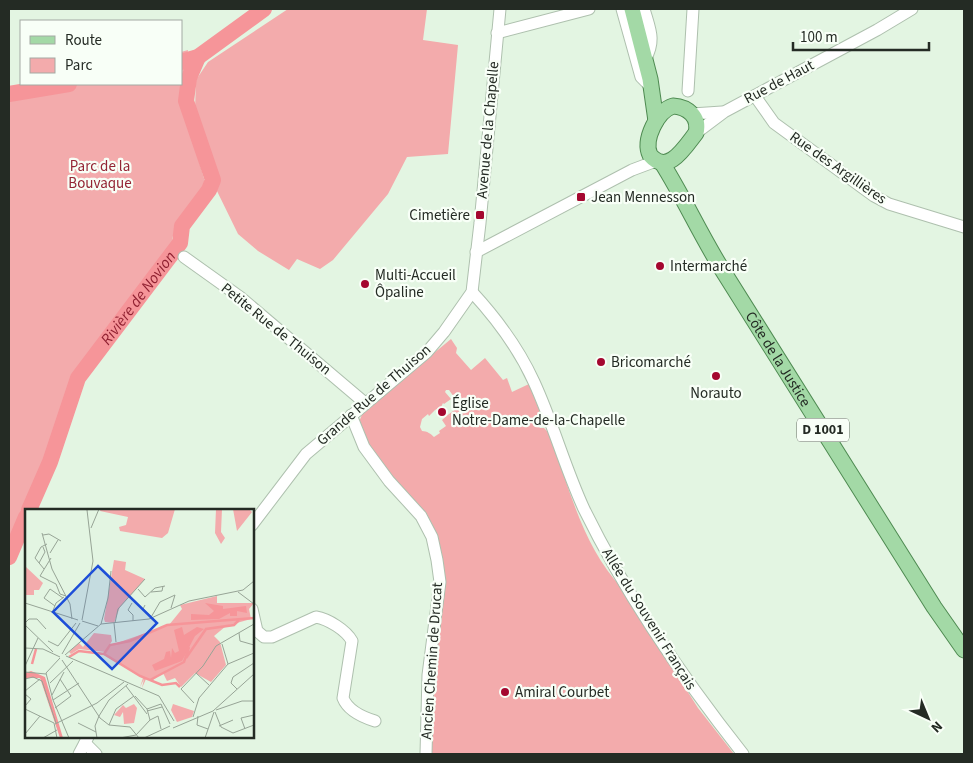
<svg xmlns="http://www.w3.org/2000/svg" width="973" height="763" font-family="'Source Sans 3',sans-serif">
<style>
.green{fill:#f3abac;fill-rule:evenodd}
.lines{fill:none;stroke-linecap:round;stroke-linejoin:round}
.river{stroke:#f69599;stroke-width:16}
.minor-casing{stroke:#aec0ae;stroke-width:13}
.major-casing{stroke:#4f8b52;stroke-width:17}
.minor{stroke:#fff;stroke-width:11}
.major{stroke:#a3d9a6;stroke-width:15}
.poi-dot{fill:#a4072f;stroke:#f8fff7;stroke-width:2}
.labels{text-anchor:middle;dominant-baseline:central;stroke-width:4.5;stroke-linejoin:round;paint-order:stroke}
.shield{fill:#f8fff7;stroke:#646b63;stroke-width:1}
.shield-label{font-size:14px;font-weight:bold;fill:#242b24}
.street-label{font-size:15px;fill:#242b24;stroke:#f8fff7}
.park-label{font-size:15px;fill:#942434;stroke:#f8fff7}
.poi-label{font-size:15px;fill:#242b24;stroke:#f8fff7;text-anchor:start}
.water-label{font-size:16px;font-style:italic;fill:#902131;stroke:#f8fff7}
.inset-river{fill:none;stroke:#f69599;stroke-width:2.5}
.inset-road{fill:none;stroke:#97a496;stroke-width:1}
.view{fill:#1d4ed8;fill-opacity:0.15;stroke:#1d4ed8;stroke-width:2.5}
.inset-edge{fill:none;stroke:#242b24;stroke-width:2.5}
</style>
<rect width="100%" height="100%" fill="#e3f5e2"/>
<g class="green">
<polygon points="288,9 427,9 423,40 458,45 448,154 407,157 388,194 333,260 320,269 297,259 289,270 258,251 238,234 216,189 215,164 195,110 196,80 208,62"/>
<polygon points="188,50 181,102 206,185 177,223 172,239 181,247 83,381 53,462 33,510 26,510 26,525 9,566 9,87 30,84 181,84 181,52"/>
<path d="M451,339L457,348L456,353L471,370L485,358L503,380L507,378L512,392L529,384L542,417L537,424L540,428H544L549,433C569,486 582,546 622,588L698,708L734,754H428L440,553L399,487L370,449L359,422L363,412ZM446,390H449L454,397L455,394L457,395V396L460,400H462L461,403H458V410L456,409L449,414L450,416L449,414L442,420L446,426L439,431L440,433L434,437C431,434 427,431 422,431L420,427L422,419L428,414L429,416L435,410L440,407L439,406L441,407L443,403L444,404L451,399L445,392Z"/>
</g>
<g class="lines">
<g class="river">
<polyline points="181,62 198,57 264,9"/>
<polyline points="9,94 69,84"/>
<path id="s1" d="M29,510L50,462L78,378L180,243L182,226L209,190L213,180L186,101L189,78L198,57"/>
<polyline points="9,557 26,517"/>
</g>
<g class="minor-casing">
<g id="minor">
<polyline points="622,9 641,77 651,87"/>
<path d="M644,9C650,30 656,40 645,60"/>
<polyline points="497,33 589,9"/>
<polyline points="688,91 693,9"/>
<polyline points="755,96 774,123 874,196 889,204 964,227"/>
<polyline points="692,114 722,112"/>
<polyline points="696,133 724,112 877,30 912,9"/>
<polyline points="476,252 632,170 656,161"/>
<polyline points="184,257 240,297 365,403"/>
<path d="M472,292C496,318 519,349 534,382C553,423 565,468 584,509C627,597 683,678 743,754"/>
<polyline points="351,415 364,447 389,481 421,516 432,537 437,560 440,582 428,675 426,754"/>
<polyline points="252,525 306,454 427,352 444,332 472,292 480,223 500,9"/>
<path d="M252,609L257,631L264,637H272L316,617C328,619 346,630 352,641L343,698C348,711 362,717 375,721"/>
<polyline points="85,743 96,754"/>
<polyline points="79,754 88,737"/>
</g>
</g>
<g class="major-casing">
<g id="major">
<polyline points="632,9 650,79 656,121"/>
<path d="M673,106C688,107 700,117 696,133C685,147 668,176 650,155C643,140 657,111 673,106Z"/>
<path id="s2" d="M662,163C684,198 701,236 723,271L934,607L964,650"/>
</g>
</g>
<use href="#minor" class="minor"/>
<use href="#major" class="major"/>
</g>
<g class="poi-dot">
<rect x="576" y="192" width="10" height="10" rx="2.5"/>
<rect x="475" y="210" width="10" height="10" rx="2.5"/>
<circle cx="660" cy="266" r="5"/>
<circle cx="365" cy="284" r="5"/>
<circle cx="601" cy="362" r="5"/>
<circle cx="716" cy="376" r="5"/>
<circle cx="442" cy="412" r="5"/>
<circle cx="505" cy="692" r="5"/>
</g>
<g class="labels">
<rect class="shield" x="797" y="418.5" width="52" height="23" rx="4"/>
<g class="shield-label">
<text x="823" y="430">D 1001</text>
</g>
<g class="street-label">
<text transform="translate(779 82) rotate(-28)">Rue de Haut</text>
<text transform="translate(488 130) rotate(-85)">Avenue de la Chapelle</text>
<text transform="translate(838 168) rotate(35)">Rue des Argillières</text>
<text transform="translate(276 329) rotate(39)">Petite Rue de Thuison</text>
<text stroke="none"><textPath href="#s2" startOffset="228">Côte de la Justice</textPath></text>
<text transform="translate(374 395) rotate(-41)">Grande Rue de Thuison</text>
<text transform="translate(649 619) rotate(58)">Allée du Souvenir Français</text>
<text transform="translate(432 661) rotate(-86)">Ancien Chemin de Drucat</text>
</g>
<g class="park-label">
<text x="100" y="166">Parc de la<tspan x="100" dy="17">Bouvaque</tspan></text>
</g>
<g class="poi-label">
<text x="591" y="197">Jean Mennesson</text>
<text x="470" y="215" text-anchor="end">Cimetière</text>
<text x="670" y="266">Intermarché</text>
<text x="375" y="275">Multi-Accueil<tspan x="375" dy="17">Ôpaline</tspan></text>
<text x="611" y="362">Bricomarché</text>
<text x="716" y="393" text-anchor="middle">Norauto</text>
<text x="452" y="403">Église<tspan x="452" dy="17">Notre-Dame-de-la-Chapelle</tspan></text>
<text x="515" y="692">Amiral Courbet</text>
</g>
<g class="water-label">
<text stroke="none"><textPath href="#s1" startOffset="241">Rivière de Novion</textPath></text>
</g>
</g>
<g transform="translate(25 509)">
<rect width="229" height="229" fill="#e3f5e2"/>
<path d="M76,0H150L143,24L137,29L95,22L94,18L101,16L103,8L75,2ZM191,0H197L196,23L200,29L196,35L190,24ZM208,0H224L227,3L212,22ZM89,51L101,53L100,61L120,70L95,98L89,114L80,113L79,110ZM1,58L18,74L14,81H9V86H0ZM192,87V94H229L224,100L226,110L201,117L189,127L195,133L201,156L186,173L170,164L156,178L150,169L142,172L138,164L128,171L121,170L117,179L119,170L115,178L118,169L79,146L86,136L144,116L157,100L155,96ZM69,124L86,126L87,132L80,143L54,140L46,145L44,143L54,134L58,138ZM109,195L112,199L109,214L99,215L98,203L95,208L89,206L98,196L101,199ZM148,195L169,202L167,208L152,213L146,201Z" fill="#f3abac"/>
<path d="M180,94L198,97V100L221,97L222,104L212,102V107H205V104L194,110L166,111V105L184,106L189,102ZM157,118L159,126L172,118L179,120L170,127L157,152L130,162L127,156L139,150L141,143L145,142L146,149L147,139L150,144L154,142L149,121ZM6,162L20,168L38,229H35L15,169H0V164Z" fill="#f69599"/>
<path class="inset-river" d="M79,145L85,136L105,132L142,116L229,109M44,148L54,142L79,145L115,167L137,176L151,174L155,178M161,149L181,120L209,116L214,111M7,155L11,140M125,171L159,153L164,138"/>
<path class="inset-road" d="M66,19L74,0M17,24L27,60L45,95L47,110M18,26L24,25L36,32M25,44L33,31M26,49L15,67L31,75L35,85L41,87M14,54L20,43L18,38M19,60L10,49L16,38L22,35M113,80L120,88L130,79L140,77M126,83L137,82L138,77M213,83L229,95M0,94L53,111M107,94L103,101L108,106V112M120,96L118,100L126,107M30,97L19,89L25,80L38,89M27,104L31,94L39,88M125,110L135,93L150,86L146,99M57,111L68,52L62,1M57,112L73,117M0,114L4,110H12L21,120M89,114L91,133M90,114L93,100L120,70M76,115L83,89L86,62M0,116L28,143M214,124L215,132L229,136M23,132L33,137L51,114M197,135L203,155M0,139L18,140L35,148M37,145L55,114M40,146L76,115L124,110L164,92L218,81L229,72M41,147L134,187L149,212M35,149L21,164L28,191L44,229M37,151L75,209L84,216L105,218L114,229M0,157L13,129M0,163L21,165M171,164L184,176M0,170L8,168L17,172L31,214M25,174L48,152M101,177L122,205M212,180L206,174L208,168L229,154M0,182L15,170M0,185L6,190L0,197M27,186L39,163M110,187L122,200M28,191L54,174M169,194L156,180L178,157L191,137L229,115M30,199L46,187L35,170M0,200L29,214L32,229M122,200L136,195L145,215M191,201L217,192H229M122,202L137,198M190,203L196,218L208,224M74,207L84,191L103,175M173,207L172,216L183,220M168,208L174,189L203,155L229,144M125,211L133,207L136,220M53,214L71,223M30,215L72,194L99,173M84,216L91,200L109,187M194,217L208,211M148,219L188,202L229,165M220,220L216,209L229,206M208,224L229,216M0,225L15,207M111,226L125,211L122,200M18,229L32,221M72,229L70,217L74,207M95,229L111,226M119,229L145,217M180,229L189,203"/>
<path class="view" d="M73,57L132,114L87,160L28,103Z"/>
<rect width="229" height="229" class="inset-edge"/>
</g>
<rect width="973" height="763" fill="none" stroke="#242b24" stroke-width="20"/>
<rect x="20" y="20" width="162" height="65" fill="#f8fff7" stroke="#a3aaa3"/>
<rect x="30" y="36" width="25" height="8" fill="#a3d9a6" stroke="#a3aaa3"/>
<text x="65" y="45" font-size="15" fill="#242b24">Route</text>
<rect x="30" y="58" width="25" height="15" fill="#f3abac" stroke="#a3aaa3"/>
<text x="65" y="70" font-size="15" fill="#242b24">Parc</text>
<g transform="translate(928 718) rotate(136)" stroke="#f8fff7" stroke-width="4" paint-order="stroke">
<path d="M0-4L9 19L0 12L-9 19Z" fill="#242b24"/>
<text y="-8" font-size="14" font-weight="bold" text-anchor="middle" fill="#242b24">N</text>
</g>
<path d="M793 42v8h136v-8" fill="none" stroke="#242b24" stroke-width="2.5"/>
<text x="800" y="42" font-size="15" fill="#242b24" stroke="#f8fff7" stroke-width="4" paint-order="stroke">100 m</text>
</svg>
